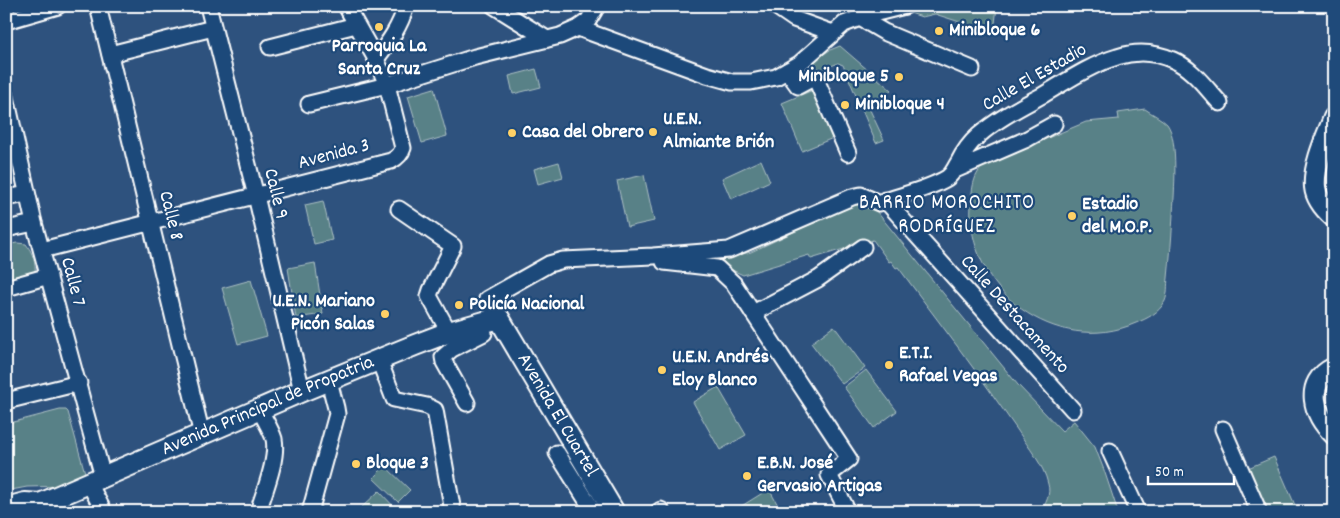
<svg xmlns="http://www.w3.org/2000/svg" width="1340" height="518" font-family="Dekko,sans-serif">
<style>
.green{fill:#598187;stroke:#acc0c3}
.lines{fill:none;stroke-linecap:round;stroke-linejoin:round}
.minor-casing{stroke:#fff;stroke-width:19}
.major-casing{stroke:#fff;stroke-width:24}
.minor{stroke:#1f4a7a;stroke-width:15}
.major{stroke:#1f4a7a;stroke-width:20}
.poi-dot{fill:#ffd166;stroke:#1f4a7a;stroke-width:2}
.labels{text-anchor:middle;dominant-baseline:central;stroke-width:4.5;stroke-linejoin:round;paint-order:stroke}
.poi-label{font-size:20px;font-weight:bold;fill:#fff;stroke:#1f4a7a;text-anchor:start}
.street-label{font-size:20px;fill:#fff;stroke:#1f4a7a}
.neighbourhood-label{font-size:21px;letter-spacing:1px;fill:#fff;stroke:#1f4a7a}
</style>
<rect width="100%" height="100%" fill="#2e527e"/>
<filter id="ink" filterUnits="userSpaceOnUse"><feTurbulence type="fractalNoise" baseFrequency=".02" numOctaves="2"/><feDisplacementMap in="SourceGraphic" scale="10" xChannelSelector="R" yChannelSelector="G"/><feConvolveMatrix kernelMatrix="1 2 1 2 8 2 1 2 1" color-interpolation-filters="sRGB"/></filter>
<g filter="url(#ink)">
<g class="green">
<polygon points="930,6 997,6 994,33 935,14 922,17 904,11"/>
<polygon points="840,46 891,90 870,110 884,140 876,143 843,65 838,63 798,81 797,72 830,50"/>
<polygon points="536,69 541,87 513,94 509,76"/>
<polygon points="434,88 447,136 422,143 408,96"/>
<polygon points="813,90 833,138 802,151 782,103"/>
<path d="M1145,109C1152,114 1161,118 1167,124C1179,139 1174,195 1173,214C1172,236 1170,257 1168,278C1167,285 1168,294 1165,301C1159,313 1148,318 1136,323C1056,358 965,290 971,204C972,189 973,173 986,164L1086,122L1119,119L1118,113Z"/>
<polygon points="761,160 770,181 731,199 722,178"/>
<polygon points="559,162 563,177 538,184 534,169"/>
<polygon points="644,175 654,221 627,227 617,181"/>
<path d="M862,200L877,212L1018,385L1062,431L1074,421L1095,447L1104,470L1118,512H1040C1046,504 1051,494 1048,484C1044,465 1028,447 1018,431C980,375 938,321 898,267L896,268L891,261L889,262L873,240L811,259L809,255L743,275L719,264L721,259L751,252Z"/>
<polygon points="323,201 332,240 314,244 305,205"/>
<path d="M17,243L26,244C33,253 36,263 35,274L6,291V245Z"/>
<polygon points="315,263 323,314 296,318 288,268"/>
<polygon points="251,280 267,336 238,344 222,288"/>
<polygon points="834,326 865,368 842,384 811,343"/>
<polygon points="866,370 897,411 874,428 844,387"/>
<polygon points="718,387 746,435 720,450 693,402"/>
<polygon points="60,410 66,410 68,412 87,480 69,486 27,487 6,491 6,424"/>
<polygon points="1274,457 1298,512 1267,512 1248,468"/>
<polygon points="385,466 410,490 398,502 373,478"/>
<polygon points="769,489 780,509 776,512 732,512"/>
<polygon points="379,491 399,512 361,512 359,510"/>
</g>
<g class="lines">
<g class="minor-casing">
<g id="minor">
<polyline points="98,6 202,435"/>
<polyline points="208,6 256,196 302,391"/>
<polyline points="494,6 547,39"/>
<polyline points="775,6 794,19 833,33"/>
<polyline points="860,18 884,32 972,69"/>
<polyline points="6,21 58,6"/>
<polyline points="578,28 707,75 732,82 751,82 776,77 799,64 844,24 865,16 905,6"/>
<polyline points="270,47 356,25"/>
<polyline points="110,54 213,28"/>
<path d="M376,59C389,42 400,27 406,6"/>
<polyline points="787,71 798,86 815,77 848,153"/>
<polyline points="6,97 34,223 103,477"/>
<polyline points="309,104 387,85 475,57 560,36 578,28 588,21 597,6"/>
<polyline points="955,170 1027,139 1054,124"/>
<polyline points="6,198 27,194"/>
<polyline points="885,200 1073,410"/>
<polyline points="399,209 453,246 431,290 429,296 449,332"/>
<polyline points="6,229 34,223"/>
<path d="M42,250L391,161C397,158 401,155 403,148L387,85L376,59L346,6"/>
<polyline points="664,262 717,268 734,284 849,459 829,475 845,506 844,512"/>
<polyline points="6,288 49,276"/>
<polyline points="753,313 818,279 863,247"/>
<path d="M499,318L487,299L549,264L563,260L653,256L729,250L852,197L861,195L879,203C901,195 927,190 947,178C953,174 954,169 958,163C963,153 970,143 978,136C997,119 1021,107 1043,95C1067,81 1090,65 1117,57C1135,51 1155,52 1173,60C1192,68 1206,88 1220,103"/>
<polyline points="379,360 394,399 427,406 435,410 453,512"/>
<polyline points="6,401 79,383"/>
<polyline points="467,403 444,362 443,357 452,349 484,333"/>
<polyline points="1223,429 1259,512"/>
<polyline points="1110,451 1138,512"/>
<polyline points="557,453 594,512"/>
<polyline points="89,483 104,512"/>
<path d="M258,512C264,492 278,459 274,439C271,429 264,419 260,410"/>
<polyline points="310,512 337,414 336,408 329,381"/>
<polyline points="658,512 661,510 662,512"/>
</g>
</g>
<g class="major-casing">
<g id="major">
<path d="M1334,118C1326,138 1313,166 1315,187C1316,198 1325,209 1334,217"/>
<path d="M1334,368C1303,383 1314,415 1334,434"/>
<polyline points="6,508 25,503 40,504"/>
<path id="s1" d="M26,512L40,504L302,391L415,345L449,332L499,318L614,512"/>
</g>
</g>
<use href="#minor" class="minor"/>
<use href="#major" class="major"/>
</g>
</g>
<g class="poi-dot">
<circle cx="379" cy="27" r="5"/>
<circle cx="939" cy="31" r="5"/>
<circle cx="899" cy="77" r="5"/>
<circle cx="845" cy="105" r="5"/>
<circle cx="653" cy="132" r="5"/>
<circle cx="512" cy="133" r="5"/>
<circle cx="1072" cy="216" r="5"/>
<circle cx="459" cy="305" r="5"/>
<circle cx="385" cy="314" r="5"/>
<circle cx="889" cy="365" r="5"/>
<circle cx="662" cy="370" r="5"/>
<circle cx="356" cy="464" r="5"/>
<circle cx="747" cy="476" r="5"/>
</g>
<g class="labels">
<g class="poi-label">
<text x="949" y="31">Minibloque 6</text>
<text x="379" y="47" text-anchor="middle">Parroquia La<tspan x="379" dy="23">Santa Cruz</tspan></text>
<text x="889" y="77" text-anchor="end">Minibloque 5</text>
<text x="855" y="105">Minibloque 4</text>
<text x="663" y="120">U.E.N.<tspan x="663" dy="23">Almiante Brión</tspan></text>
<text x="522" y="133">Casa del Obrero</text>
<text x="1082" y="205">Estadio<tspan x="1082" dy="23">del M.O.P.</tspan></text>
<text x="375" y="302" text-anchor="end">U.E.N. Mariano<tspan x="375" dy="23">Picón Salas</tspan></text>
<text x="469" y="305">Policía Nacional</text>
<text x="899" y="354">E.T.I.<tspan x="899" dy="23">Rafael Vegas</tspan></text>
<text x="672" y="358">U.E.N. Andrés<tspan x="672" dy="23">Eloy Blanco</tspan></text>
<text x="366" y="464">Bloque 3</text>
<text x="757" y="464">E.B.N. José<tspan x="757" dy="23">Gervasio Artigas</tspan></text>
</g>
<g class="street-label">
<text transform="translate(1035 78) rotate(-30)">Calle El Estadio</text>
<text transform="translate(334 155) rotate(-15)">Avenida 3</text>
<text transform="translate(275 194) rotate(76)">Calle 9</text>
<text transform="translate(170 216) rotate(76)">Calle 8</text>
<text transform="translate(72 282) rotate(75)">Calle 7</text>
<text transform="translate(1014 315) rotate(48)">Calle Destacamento</text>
<text stroke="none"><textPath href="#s1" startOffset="264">Avenida Principal de Propatria</textPath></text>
<text stroke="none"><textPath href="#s1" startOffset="625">Avenida El Cuartel</textPath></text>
</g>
<g class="neighbourhood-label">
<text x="947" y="204">BARRIO MOROCHITO<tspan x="947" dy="24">RODRÍGUEZ</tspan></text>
</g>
</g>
<rect width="1340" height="518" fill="none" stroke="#1f4a7a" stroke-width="25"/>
<rect x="12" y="12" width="1315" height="493" fill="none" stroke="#fff" stroke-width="2" filter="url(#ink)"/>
<path d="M1148 476v8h86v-8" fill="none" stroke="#ffffff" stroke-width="2.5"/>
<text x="1155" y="476" font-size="15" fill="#ffffff" stroke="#1f4a7a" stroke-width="4" paint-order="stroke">50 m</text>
</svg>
